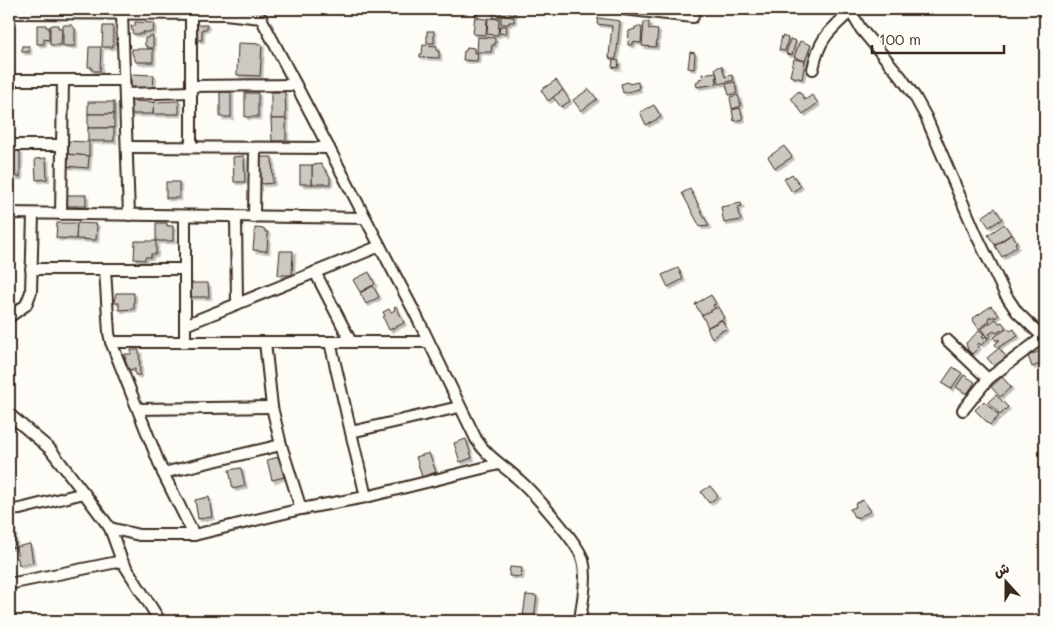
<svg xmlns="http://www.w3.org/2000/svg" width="1054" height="630" font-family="Mali,'Playpen Sans Arabic',sans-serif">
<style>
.building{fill:#cdc8c2;stroke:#3b2a1e;filter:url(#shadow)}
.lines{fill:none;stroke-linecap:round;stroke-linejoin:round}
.minor-casing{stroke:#3b2a1e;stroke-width:14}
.minor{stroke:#fdfcf7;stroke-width:10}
</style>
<defs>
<filter id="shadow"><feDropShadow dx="2.5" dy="2.5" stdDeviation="0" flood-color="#0004"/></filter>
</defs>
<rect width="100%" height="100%" fill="#fdfcf7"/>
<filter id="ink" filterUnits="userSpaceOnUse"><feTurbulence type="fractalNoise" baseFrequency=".02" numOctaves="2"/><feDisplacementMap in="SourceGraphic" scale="10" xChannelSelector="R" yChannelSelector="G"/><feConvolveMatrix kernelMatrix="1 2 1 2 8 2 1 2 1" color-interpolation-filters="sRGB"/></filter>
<g filter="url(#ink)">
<g class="building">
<polygon points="494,10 500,10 499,18 493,18"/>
<polygon points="502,11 515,12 514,16 501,15"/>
<polygon points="475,14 478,14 477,18 487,19 486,35 473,34"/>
<polygon points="501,16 514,17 514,22 509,22 509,24 501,24"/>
<polygon points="488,18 499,19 498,35 487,34"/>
<polygon points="598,18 620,21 616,59 610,59 609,56 612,26 597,24"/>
<polygon points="135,22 154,23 153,32 143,32 143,34 133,34 131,26 135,26"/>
<polygon points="644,22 649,22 649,29 658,30 656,47 642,46"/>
<polygon points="37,25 46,25 46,27 49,27 49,40 44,39 44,44 37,44"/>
<polygon points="53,25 58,25 58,28 62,28 61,45 50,45 50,26"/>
<polygon points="63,25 72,25 75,29 75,46 63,46"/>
<polygon points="197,25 207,25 207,29 202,29 202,40 197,40"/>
<polygon points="103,26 113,26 113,47 102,47"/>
<polygon points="500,26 507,26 506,34 499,33"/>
<polygon points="635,27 642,27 641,43 633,42 633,45 628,45 629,31 635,29"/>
<rect x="427" y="31" width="7" height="12"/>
<polygon points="148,36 153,36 153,48 147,48 147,46 145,46 145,38 148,38"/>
<polygon points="782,36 788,38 785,51 779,50"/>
<polygon points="478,37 495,38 495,45 492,45 491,52 477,52"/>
<polygon points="790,39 796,41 792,55 786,54"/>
<polygon points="800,41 811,45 805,61 794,57"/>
<polygon points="238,43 262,44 260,76 237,75"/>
<polygon points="423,45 437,46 437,51 439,51 439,58 420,57 420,54 422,54"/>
<rect x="22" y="46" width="7" height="6"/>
<polygon points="89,47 101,47 100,71 92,71 92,67 88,67"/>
<polygon points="467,47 474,48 474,53 478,53 477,61 463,60 464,51 466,51"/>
<polygon points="132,49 153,49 153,62 136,62 132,53"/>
<polygon points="690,52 695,53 694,69 688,68"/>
<polygon points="794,59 805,61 802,79 790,76"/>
<polygon points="613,60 619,61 618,68 612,67"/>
<polygon points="722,66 725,77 732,75 734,80 719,84 715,68"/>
<polygon points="716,72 717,84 697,87 696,83 699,82 699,79 703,78 702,74"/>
<polygon points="131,74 154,75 153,88 131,87"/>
<polygon points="556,80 563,90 548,101 541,90"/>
<polygon points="628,82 629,84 638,82 639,89 623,93 621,84"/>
<polygon points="735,82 737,93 729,95 726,84"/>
<polygon points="589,89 597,99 581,111 573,100"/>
<polygon points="563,90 570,101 561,107 553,97"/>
<polygon points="799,91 805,100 812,95 818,103 803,114 791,98"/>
<rect x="220" y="92" width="11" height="25"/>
<polygon points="271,92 285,92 286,119 271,119"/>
<rect x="245" y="93" width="13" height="24"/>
<polygon points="738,95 741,106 732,109 730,97"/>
<polygon points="131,101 154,102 153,114 131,114"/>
<polygon points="179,101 179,114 153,114 154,102"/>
<rect x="88" y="102" width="26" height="12"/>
<polygon points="654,105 661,117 646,125 640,112"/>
<polygon points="740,108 743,119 734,121 732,110"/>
<rect x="88" y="114" width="26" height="14"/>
<polygon points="271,119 286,119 286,141 272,141"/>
<rect x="88" y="128" width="26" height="13"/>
<polygon points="67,141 89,142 89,156 66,154"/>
<polygon points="784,146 792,157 775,168 768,157"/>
<rect x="9" y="151" width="11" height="26"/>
<polygon points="66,154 89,156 88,168 65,166"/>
<polygon points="244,156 245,182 234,182 233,157"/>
<polygon points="260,157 272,157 273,183 261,184"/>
<polygon points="46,158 47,179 36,180 35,159"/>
<polygon points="321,164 330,177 330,184 312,184 312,165"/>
<rect x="300" y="165" width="12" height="19"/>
<polygon points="792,174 801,186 792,192 784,179"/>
<rect x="166" y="182" width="13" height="16"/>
<polygon points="690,189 709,226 700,227 682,193"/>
<rect x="63" y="195" width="23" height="11"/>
<polygon points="741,203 742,206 738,207 738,213 741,220 724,223 721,207"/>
<polygon points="995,208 1002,219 989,227 982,217"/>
<polygon points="57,223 77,223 76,239 56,238"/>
<polygon points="77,223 97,224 96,240 76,239"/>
<polygon points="156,223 167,223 167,226 173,226 173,241 156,241"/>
<polygon points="1004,224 1011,234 995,245 988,235"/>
<polygon points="255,228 265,229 265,232 268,232 267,251 253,250"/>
<polygon points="1012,234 1017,242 1015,243 1017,246 1002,257 995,246"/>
<polygon points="135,241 156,241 156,254 151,254 151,257 145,257 145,260 134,259"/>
<polygon points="280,251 293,251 292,275 278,275"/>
<polygon points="678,268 683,279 668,287 662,275"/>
<polygon points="369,272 375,284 360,292 353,280"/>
<polygon points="187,283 208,283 209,297 188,297"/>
<polygon points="373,286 379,297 366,304 360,293"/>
<polygon points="116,293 134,293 134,309 119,310 119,303 114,303"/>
<polygon points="711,295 716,304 713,305 715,309 702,316 695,304"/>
<polygon points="396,306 404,323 389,330 383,317 385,316 383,312 389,309 391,312 395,310 394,307"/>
<polygon points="991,306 999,315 995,318 994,316 991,318 990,316 988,318 990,321 979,329 972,319"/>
<polygon points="718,307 724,318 708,327 702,315"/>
<polygon points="996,319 999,323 1002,322 1006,328 996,333 994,331 989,334 991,336 988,338 981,329"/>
<polygon points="722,320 727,329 721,331 712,338 707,328"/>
<polygon points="1008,328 1010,331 1014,329 1018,336 997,348 995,344 999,341 999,339 996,341 994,337"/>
<polygon points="980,330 984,334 982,336 984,338 986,336 988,339 981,345 979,343 977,345 979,347 972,354 968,350 966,343"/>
<polygon points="999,348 1007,358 995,367 987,358"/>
<polygon points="131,350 139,350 140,375 135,375 135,369 126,370 125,354 131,354"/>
<polygon points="1042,350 1045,362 1032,367 1028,356"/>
<polygon points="953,367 962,373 951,389 942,383"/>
<polygon points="964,375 975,382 967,394 956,387"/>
<polygon points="1002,377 1011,387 1000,397 991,387"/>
<polygon points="996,395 1008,407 1000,415 988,402"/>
<polygon points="984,401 999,416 990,425 975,410"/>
<polygon points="466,439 472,458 460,462 454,443"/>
<polygon points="429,453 436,472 422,477 416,457"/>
<polygon points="279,457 284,477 272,480 267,460"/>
<polygon points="241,468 245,486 233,489 229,470"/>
<polygon points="710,486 718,496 709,503 701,492"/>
<polygon points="209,497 212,517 198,519 195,500"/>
<polygon points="863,500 871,511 857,518 856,516 854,517 850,509 856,507 855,504"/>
<polygon points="9,525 13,525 16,547 9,548"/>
<polygon points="30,544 33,562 19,565 16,547"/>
<polygon points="510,567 522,568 521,577 509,576"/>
<polygon points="526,595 537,596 534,618 523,616"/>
</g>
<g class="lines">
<g class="minor-casing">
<g id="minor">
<polyline points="623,9 693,17 694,9"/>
<polyline points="849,9 861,29 901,77 915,97 926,117 976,234 1005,294 1017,312 1045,339"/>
<path d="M9,13L225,14L261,18L416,315L476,439C487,457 503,465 518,479C532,491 579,544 583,560C588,578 582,602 580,621"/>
<polyline points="122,14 129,215"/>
<polyline points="191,14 191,147"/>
<path d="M813,69C819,39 828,32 850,12"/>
<polyline points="9,80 124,80"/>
<polyline points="191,86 296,85"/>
<polyline points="125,94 191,92"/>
<polyline points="9,145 62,145"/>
<polyline points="127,147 329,148"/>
<polyline points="9,213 365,218"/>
<polyline points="61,214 63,81"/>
<polyline points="236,217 237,304"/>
<polyline points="254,217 255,148"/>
<polyline points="31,269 185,269"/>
<polyline points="105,269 109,333 111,342 163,473 194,535"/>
<polyline points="315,272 351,342"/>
<polyline points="9,317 26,305 31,292 33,214"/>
<polyline points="185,325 380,246"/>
<polyline points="947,340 988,379"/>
<polyline points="185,341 185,216"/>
<polyline points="111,342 428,342"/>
<polyline points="265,342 272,407 281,445 301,509"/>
<polyline points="330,342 366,497"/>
<polyline points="139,409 272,407"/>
<polyline points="963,410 988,379 1043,337"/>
<polyline points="9,414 50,449 84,493"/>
<polyline points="351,432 459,407"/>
<polyline points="163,473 281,445"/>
<polyline points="9,510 20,509 84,493 110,528 139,535 194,535 301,509 366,497 499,464"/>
<polyline points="110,528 122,561 160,621"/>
<polyline points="9,584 122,561"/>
</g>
</g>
<use href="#minor" class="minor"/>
</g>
</g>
<rect width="1054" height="630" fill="none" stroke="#fdfcf7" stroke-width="30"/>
<rect x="15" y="15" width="1024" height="600" fill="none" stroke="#3b2a1e" stroke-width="2" filter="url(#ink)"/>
<g transform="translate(1006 582) rotate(339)" stroke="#fdfcf7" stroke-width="4" paint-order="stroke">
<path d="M0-4L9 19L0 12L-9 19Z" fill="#3b2a1e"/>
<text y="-8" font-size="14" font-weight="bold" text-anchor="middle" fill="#3b2a1e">ش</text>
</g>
<path d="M872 45v8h132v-8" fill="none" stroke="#3b2a1e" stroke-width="2.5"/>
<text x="879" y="45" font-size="15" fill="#3b2a1e" stroke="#fdfcf7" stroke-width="4" paint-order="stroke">100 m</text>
</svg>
